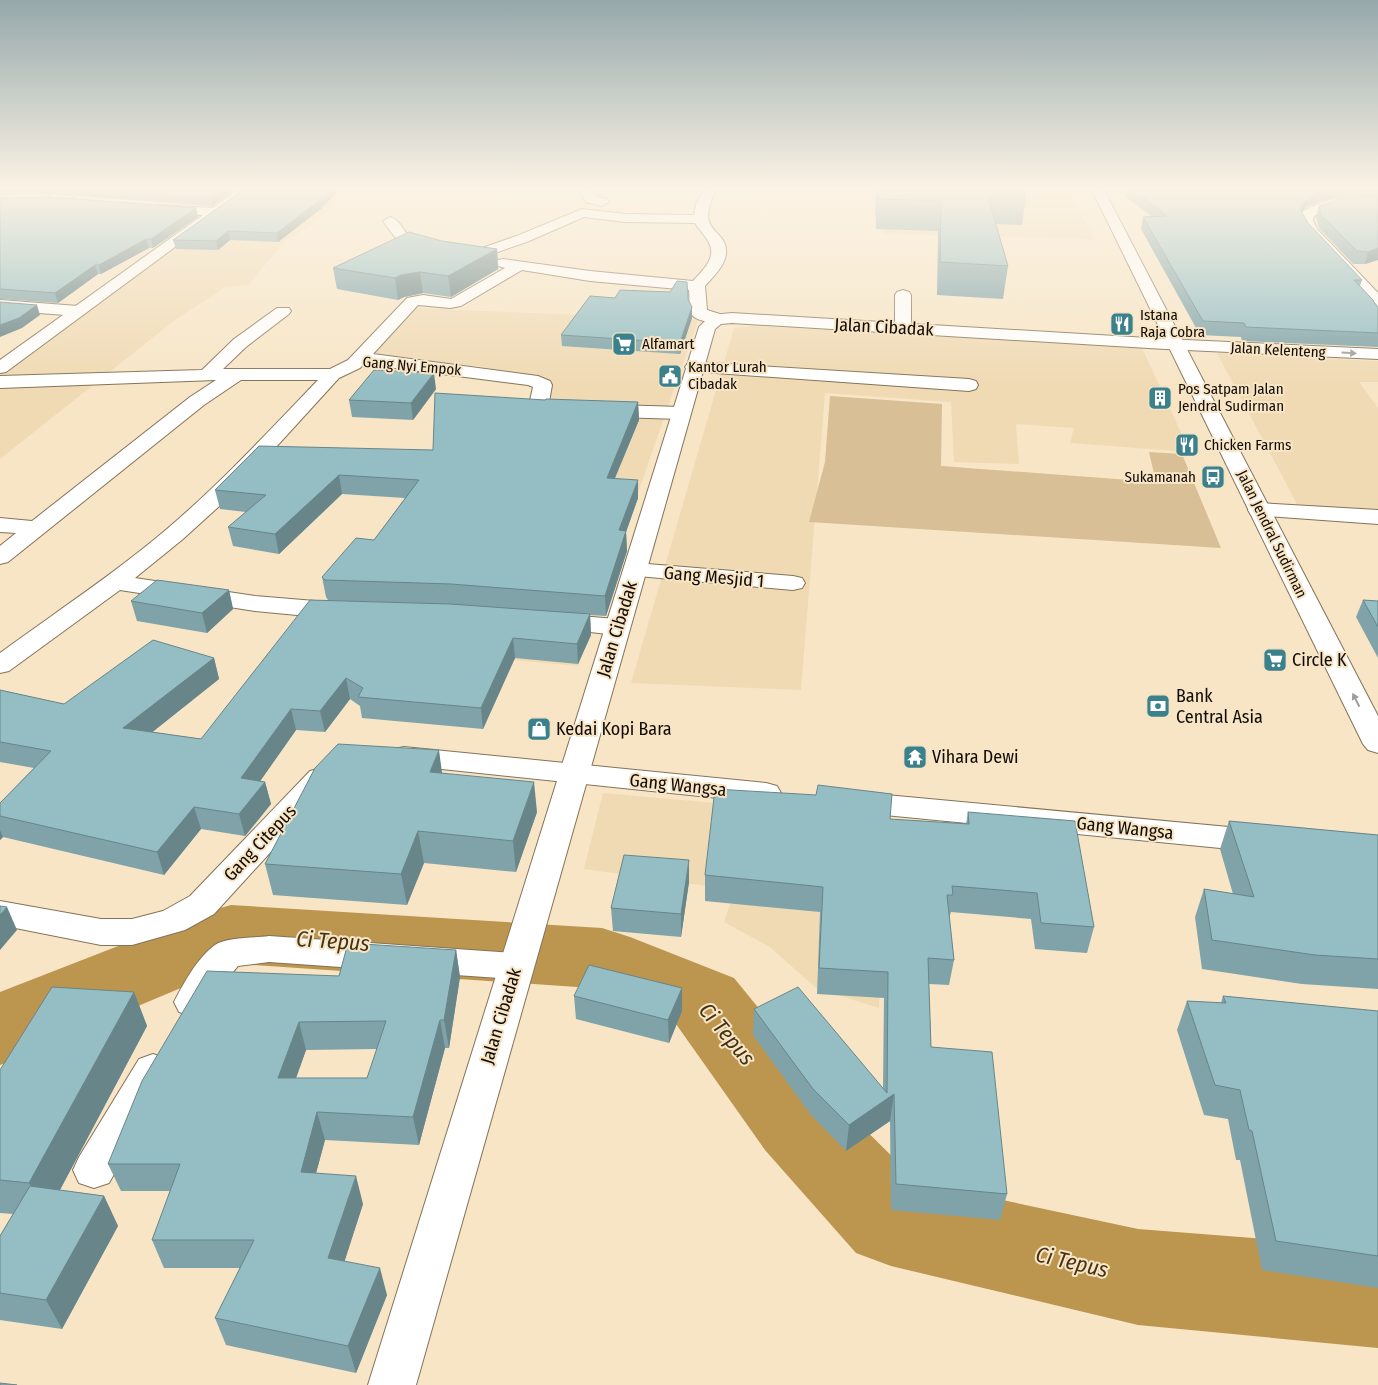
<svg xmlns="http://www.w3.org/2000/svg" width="1378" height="1385" font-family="'Fira Sans Condensed',sans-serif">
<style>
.built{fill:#f0dab4}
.green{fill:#d8bf95}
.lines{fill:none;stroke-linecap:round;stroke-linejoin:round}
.river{fill:#bc954f;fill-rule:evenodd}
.street-casing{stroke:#847358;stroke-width:2}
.secondary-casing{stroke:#847358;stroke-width:2}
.primary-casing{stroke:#847358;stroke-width:2}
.street{fill:#fff;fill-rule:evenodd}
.secondary{fill:#fff;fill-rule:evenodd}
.primary{fill:#fff;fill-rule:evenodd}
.wall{fill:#7fa3a9;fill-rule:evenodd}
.shaded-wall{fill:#688589}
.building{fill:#94bec4;stroke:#688589;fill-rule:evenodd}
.oneway{fill:#a09d9a}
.labels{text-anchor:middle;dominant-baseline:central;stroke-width:4;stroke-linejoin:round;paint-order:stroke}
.far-poi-label{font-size:15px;fill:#110b03;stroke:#f7e5c6;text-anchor:start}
.far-street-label{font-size:15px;fill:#110b03;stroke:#f7e5c6}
.street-label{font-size:18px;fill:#110b03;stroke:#f7e5c6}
.poi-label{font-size:18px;fill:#110b03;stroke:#f7e5c6;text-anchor:start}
.near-water-label{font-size:22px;font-style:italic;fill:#433213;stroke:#f7e5c6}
</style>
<rect width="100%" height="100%" fill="#f7e5c6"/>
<g class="built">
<polygon points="252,190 349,190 308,228 286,240 248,285 226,287 175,320 0,459 0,371"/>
<polygon points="982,190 1072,190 1077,200 1027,199 1074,201 1094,239 883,234 882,194"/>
<polygon points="416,308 698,320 578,666 481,657 542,379 478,366 365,358"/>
<polygon points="756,326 1142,348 1190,452 1070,443 1074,428 1016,424 1019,464 954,462 951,402 825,393 801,690 631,683 734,328"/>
<polygon points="1217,353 1378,361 1378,382 1359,382 1378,408 1378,510 1298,506"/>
<polygon points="603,793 885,818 879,1008 816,988 770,947 724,922 735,890 584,869"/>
</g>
<polygon class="green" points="830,396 942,404 941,466 1156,482 1149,452 1182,454 1221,548 809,522 825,462"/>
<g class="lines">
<polygon class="river" points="231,905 602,928 630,937 734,978 829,1094 918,1182 1138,1229 1378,1248 1378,1348 1138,1325 891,1266 856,1253 765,1150 676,1024 592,988 238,964 45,1045 30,1055 0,1065 0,992 203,913"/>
<g class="street-casing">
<g id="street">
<polygon points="67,190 84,190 83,193 52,204 45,200 47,197"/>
<polygon points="581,190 593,190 596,196 607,199 609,202 602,206 586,202 580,192"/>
<path d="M704,190H716C693,236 728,226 726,254C725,266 712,278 705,286L707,310L723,315L725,319L723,323C716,324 696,321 692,315C688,309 690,296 689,290L590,281L522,270L461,306L450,308L418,305L373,354L538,376L550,381L552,385L549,402L553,403L681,407L688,409L691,413L688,417L681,419L551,415L532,409L529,405L533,387L528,385L364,364L360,368L339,378L237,490L183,539L135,578L255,596L339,603L348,606L352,611L348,616L339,619L255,611L120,590L9,671L0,673V653C56,612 114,574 167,529C221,483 269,431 318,380H241L204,405L8,562L0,564V546L16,533L0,532V518L32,521L190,397L216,380L0,388V376L202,370L234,339L277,308H289L291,311L289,314L246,347L223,369H330L348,360L407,298L423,295L451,299L505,268L498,266L496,263L498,260L503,259L590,271L693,281C702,271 717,258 709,243C706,236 699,230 695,223L625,222L584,217L529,241L478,259H468L466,256L468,253L519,235L582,209L625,214L694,215L696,204Z"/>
<path d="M1360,195L1378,198V206C1355,201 1335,206 1314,216L1313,220L1317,229L1378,293V307L1372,305L1306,234L1299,220L1303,211C1321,202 1340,196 1360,195Z"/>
<polygon points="159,205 215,208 222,212 215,216 154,212 152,209 154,206"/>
<path d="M390,217C400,219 404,233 412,239C419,245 429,247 438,249L440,252L438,255C413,261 395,239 383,221Z"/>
<polygon points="903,290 909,292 911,295 911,329 909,333 897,333 895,329 895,295 897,292"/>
<polygon points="0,300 78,306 84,308 86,311 84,314 78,316 0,310"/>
<polygon points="694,362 969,379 976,381 978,385 976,389 969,391 688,371 685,367 688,363"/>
<polygon points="1259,503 1378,510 1378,524 1251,515 1248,510 1251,505"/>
<polygon points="635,563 793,576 802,578 805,583 802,588 793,590 627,575 623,570 627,565"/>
<polygon points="554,614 617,619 626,622 630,627 626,632 617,635 545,627 541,622 545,617"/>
<polygon points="404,747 766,783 777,786 781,793 777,800 766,803 404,765 394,763 389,756 394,749"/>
<polygon points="321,768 332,771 336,778 332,785 214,914 185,930 132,945 101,945 0,925 0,901 101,919 132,919 163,911 190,896 310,771"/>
<polygon points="854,792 1261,830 1272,833 1277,841 1272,849 1261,852 854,812 843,809 839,802 843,795"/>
<path d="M269,936L515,953L528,956L533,966L528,976L515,979L269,962L238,966L221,986L205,1012L192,1016L179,1012L174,1002C183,984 198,957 215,945C226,937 255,938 269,936Z"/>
<polygon points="153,1054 167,1059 172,1070 109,1183 94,1188 79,1183 73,1170 79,1157 139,1059"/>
</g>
</g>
<g class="secondary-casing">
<g id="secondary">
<polygon points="238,190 252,190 6,372 0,373 0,360"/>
<polygon points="732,313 1165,339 1378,349 1378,359 1165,349 732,323 721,324 715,329 416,1385 368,1385 699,327 711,315"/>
</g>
</g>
<g class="primary-casing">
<polygon id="primary" points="1092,190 1104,190 1378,716 1378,753 1368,750 1363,744"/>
</g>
<use href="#street" class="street"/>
<use href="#secondary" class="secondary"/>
<use href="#primary" class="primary"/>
</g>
<g class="wall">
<polygon points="0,190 235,190 212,206 52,194 0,195"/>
<polygon points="875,190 1023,190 1026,195 1022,225 996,224 1008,266 1003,299 937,295 938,231 876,229"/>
<polygon points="1128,190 1378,190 1378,260 1365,264 1353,264 1319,228 1316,217 1319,206 1376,196 1351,194 1337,197 1321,201 1306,207 1302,212 1308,223 1362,280 1360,286 1374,301 1374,302 1378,307 1378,347 1242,341 1241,337 1200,335 1141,229 1143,217 1151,216 1126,197"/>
<polygon points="0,198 196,208 198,217 153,248 149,248 101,274 98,274 58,303 0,299"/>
<polygon points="322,208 278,242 230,240 218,250 176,249 173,240"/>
<polygon points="442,241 497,249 498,269 451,297 423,293 404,297 398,300 337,289 333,268"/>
<polygon points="615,298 692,307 692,318 680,354 562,346 561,335"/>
<polygon points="436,389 413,420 352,417 349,400"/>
<polygon points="545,400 638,402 639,420 615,478 638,498 626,532 627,551 606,616 590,615 591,635 578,664 515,658 483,729 362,718 360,706 350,699 325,732 296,730 260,781 265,782 271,804 245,836 201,829 164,875 3,837 0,840 0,803 34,768 0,762 0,690 64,704 214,658 219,679 152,732 201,739 328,600 326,597 322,577 374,540 405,498 342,494 279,554 233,546 228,527 246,512 220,509 215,490 433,450"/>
<polygon points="229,590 233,609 207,633 137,621 131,601"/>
<polygon points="1363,600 1378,601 1378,658 1356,617"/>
<polygon points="442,773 537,812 516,872 424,863 407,905 273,895 265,864"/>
<polygon points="968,812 1094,927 1087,953 1035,949 1031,919 951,912 949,918 954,960 949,985 929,984 931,1047 1007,1194 1000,1220 891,1210 890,1121 846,1151 811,1115 753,1035 754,1009 883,1089 884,998 817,994 820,912 705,901 705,875 966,824"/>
<polygon points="1229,821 1378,835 1378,989 1302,984 1202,969 1195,917 1204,889 1233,894 1220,849"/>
<polygon points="689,882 681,937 613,931 611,908"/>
<path d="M456,950L460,977L449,1048H445L419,1145L325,1140L316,1173L363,1204L344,1261L387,1295L356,1373L226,1345L215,1318L240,1268H164L152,1240L170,1191H121L108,1164L339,976ZM377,1049L367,1078H296L306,1050Z"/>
<polygon points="682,988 682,1011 669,1043 576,1019 574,996"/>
<polygon points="134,992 147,1026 60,1190 104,1196 118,1226 62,1329 0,1320 0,1236 13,1214 0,1213 0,1070"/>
<polygon points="1223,996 1378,1011 1378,1288 1262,1270 1240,1160 1236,1160 1228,1119 1204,1115 1177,1030 1187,1001 1221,1003"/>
</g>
<g class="shaded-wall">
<polygon points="222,190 235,190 212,206 211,198"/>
<polygon points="330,190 339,190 322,208 278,242 277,233"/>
<polygon points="1323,190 1352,190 1351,194 1321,201 1306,207 1301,213 1300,209 1304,201 1310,196"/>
<polygon points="196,208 198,217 153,248 151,239"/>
<polygon points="228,231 230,240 218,250 216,241"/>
<polygon points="146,239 149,248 101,274 99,265"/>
<polygon points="1378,248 1378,260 1365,264 1368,252"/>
<polygon points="497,249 498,269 451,297 448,276"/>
<polygon points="95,265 98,274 58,303 55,293"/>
<polygon points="420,272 423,293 404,297 398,300 395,278 401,275"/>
<polygon points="37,305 40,315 22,328 0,337 0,325"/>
<polygon points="692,307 692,318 680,354 680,343"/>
<polygon points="434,373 436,389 413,420 411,403"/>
<polygon points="638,402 639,420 607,497 607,478"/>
<polygon points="339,475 342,494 279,554 275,534"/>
<polygon points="638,480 638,498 626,532 627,551 606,616 605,596 619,530"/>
<polygon points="229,590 233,609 207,633 202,613"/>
<polygon points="590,614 591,635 578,664 577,644"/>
<polygon points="513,638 515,658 483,729 481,708"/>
<polygon points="214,658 219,679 130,750 123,728"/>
<polygon points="346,678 350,699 325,732 320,711"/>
<polygon points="291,709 296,730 247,800 241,778"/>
<polygon points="439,750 443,780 430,772"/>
<polygon points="265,782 271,804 245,836 239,814"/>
<polygon points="534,782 537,812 516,872 513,841"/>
<polygon points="194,807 201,829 164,875 157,852"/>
<polygon points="0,830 3,837 0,840"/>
<polygon points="418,831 424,863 407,905 401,874"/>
<polygon points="689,860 689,882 681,937 681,914"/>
<polygon points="7,907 17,930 0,950 0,915"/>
<polygon points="456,950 460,977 449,1048 444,1020"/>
<polygon points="682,988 682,1011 669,1043 668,1020"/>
<polygon points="134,992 147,1026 46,1216 29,1183"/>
<polygon points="440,1020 445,1048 419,1145 413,1117"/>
<polygon points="299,1022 306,1050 286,1106 278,1078"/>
<polygon points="894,1094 890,1121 846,1151 849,1125"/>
<polygon points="317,1112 325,1140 309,1199 301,1172"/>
<polygon points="356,1176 363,1204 337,1285 328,1258"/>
<polygon points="104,1196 118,1226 62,1329 46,1300"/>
<polygon points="380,1268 387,1295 356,1373 348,1346"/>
</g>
<g class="building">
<polygon points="103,190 222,190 211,198"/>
<polygon points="243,190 330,190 321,199 277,233 228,231 216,241 173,240"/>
<polygon points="878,190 1023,190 1026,195 987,194 1008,266 940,262 941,201 878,199"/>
<polygon points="1134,190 1323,190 1310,196 1304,201 1300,209 1308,223 1362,280 1354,280 1374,301 1373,301 1378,307 1378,333 1246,327 1244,323 1203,321 1143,217 1167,216"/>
<polygon points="1349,196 1378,196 1378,248 1368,252 1357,251 1322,216 1319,206"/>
<polygon points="50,197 196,208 151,239 146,239 99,265 95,265 55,293 0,289 0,198"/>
<polygon points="409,232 442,241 497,249 448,276 420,272 401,275 395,278 333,268"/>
<polygon points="677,281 687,282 688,299 692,307 680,343 561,335 590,296 615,298 620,290 670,292"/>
<polygon points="0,302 37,305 19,318 0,325"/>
<polygon points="374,370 434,373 411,403 349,400"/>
<polygon points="435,393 545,400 546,399 638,402 607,478 638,480 619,530 626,531 605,596 451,584 325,580 322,577 356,538 374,540 419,480 339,475 275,534 228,527 266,495 215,490 259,446 433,450"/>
<polygon points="157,580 229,590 202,613 131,601"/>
<polygon points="310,600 450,604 590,614 577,644 513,638 481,708 358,697 363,688 346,678 320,711 291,709 241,778 265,782 239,814 194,807 157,852 0,816 0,803 51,751 0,742 0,690 64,704 153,640 214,658 123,728 201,739"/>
<polygon points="1363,600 1378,601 1378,627"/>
<polygon points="338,744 439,750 430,772 534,782 513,841 418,831 401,874 265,864 315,768"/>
<polygon points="818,785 892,794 890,819 969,824 968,812 1075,821 1094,927 1041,923 1037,893 952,886 953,895 947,895 954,960 928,958 931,1047 992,1052 1007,1194 896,1184 894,1094 849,1125 813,1089 754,1009 798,987 887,1093 888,972 819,968 823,887 705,875 715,789 816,795"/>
<polygon points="1229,821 1378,835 1378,959 1315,955 1212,940 1204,889 1254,897"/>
<polygon points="624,855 689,860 681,914 611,908"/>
<polygon points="0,906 7,907 0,915"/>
<path d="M348,943L456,950L444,1020H440L413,1117L317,1112L301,1172L356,1176L328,1258L380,1268L348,1346L215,1318L254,1240H152L180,1164H108L142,1081L207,971L339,976ZM386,1021L367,1078H278L299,1022Z"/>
<polygon points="589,965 682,988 668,1020 574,996"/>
<polygon points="52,987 134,992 29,1183 0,1180 0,1070"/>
<polygon points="1223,996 1378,1011 1378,1256 1276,1241 1252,1131 1249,1130 1240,1090 1215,1085 1187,1001 1226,1003"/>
<polygon points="30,1186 104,1196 46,1300 0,1293 0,1236"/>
<polygon points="0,1383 17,1385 0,1385"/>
</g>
<defs><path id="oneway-solid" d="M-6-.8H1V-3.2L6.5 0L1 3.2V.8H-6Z" transform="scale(1.25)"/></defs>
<g class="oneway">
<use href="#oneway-solid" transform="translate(1349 353) rotate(3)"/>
<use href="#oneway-solid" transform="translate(1356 700) rotate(-117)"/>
</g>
<linearGradient id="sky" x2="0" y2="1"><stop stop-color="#96a8ab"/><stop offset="0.49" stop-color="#fbf3e5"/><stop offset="1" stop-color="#fbf3e5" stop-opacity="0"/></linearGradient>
<rect width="1378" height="384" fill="url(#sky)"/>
<defs>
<g id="restaurant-square" transform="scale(1.25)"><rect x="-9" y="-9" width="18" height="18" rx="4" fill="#3a818b" stroke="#f7e5c6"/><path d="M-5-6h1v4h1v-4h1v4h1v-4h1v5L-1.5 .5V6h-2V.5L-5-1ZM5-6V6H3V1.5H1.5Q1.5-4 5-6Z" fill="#fff"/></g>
<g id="supermarket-square" transform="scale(1.25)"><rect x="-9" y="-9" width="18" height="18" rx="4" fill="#3a818b" stroke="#f7e5c6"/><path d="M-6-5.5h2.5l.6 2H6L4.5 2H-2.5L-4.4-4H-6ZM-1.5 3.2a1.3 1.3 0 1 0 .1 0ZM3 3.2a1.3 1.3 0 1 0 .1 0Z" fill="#fff"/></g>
<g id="civic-square" transform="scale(1.25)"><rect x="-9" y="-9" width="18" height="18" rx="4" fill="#3a818b" stroke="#f7e5c6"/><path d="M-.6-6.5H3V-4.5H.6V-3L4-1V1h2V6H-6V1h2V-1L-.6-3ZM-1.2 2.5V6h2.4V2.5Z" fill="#fff"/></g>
<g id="building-square" transform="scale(1.25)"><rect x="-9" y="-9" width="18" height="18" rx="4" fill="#3a818b" stroke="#f7e5c6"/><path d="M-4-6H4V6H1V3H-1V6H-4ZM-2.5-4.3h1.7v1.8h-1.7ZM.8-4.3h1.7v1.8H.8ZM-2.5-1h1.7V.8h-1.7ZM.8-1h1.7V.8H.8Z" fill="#fff"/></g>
<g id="bus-square" transform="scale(1.25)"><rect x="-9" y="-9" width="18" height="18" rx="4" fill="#3a818b" stroke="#f7e5c6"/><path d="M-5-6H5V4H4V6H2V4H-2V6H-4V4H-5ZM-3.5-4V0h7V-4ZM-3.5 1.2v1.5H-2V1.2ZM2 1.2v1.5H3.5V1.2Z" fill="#fff"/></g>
<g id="bank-square" transform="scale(1.25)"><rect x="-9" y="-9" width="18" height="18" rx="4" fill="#3a818b" stroke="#f7e5c6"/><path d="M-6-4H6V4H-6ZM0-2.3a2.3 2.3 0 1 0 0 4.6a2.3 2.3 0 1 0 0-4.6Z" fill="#fff"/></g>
<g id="shop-square" transform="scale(1.25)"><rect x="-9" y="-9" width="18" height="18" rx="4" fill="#3a818b" stroke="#f7e5c6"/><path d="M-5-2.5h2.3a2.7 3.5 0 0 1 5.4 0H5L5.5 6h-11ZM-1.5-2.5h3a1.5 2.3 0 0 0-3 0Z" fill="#fff"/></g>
<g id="temple-square" transform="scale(1.25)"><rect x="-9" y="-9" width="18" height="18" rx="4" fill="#3a818b" stroke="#f7e5c6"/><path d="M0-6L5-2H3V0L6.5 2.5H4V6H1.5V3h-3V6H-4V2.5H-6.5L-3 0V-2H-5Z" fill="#fff"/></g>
</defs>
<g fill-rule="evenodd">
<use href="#restaurant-square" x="1122" y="324"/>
<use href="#supermarket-square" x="624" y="344"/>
<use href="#civic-square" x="670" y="376"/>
<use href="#building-square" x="1160" y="398"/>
<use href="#restaurant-square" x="1187" y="445"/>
<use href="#bus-square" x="1213" y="477"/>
<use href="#supermarket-square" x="1275" y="660"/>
<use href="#bank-square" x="1158" y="706"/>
<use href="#shop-square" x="539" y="729"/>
<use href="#temple-square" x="915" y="757"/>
</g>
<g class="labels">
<g class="far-poi-label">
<text x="1140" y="315">Istana<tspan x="1140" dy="17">Raja Cobra</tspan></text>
<text x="642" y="344">Alfamart</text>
<text x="688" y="367">Kantor Lurah<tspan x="688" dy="17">Cibadak</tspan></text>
<text x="1178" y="389">Pos Satpam Jalan<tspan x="1178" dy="17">Jendral Sudirman</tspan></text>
<text x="1204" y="445">Chicken Farms</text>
<text x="1196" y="477" text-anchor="end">Sukamanah</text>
</g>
<g class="far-street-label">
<text transform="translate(1278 350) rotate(3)">Jalan Kelenteng</text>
<text transform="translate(412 366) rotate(5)">Gang Nyi Empok</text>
<text transform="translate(1272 534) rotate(64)">Jalan Jendral Sudirman</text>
</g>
<g class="street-label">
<text transform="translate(884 327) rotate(3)">Jalan Cibadak</text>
<text transform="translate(714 577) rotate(5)">Gang Mesjid 1</text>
<text transform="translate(617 629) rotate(-73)">Jalan Cibadak</text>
<text transform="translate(678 785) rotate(6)">Gang Wangsa</text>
<text transform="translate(1125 828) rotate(6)">Gang Wangsa</text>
<text transform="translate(260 843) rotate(-47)">Gang Citepus</text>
<text transform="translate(501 1016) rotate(-73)">Jalan Cibadak</text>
</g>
<g class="poi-label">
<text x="1292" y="660">Circle K</text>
<text x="1176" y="696">Bank<tspan x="1176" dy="21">Central Asia</tspan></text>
<text x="556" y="729">Kedai Kopi Bara</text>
<text x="932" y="757">Vihara Dewi</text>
</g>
<g class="near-water-label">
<text transform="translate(333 941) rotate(4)">Ci Tepus</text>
<text transform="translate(727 1034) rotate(50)">Ci Tepus</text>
<text transform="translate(1072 1262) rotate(13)">Ci Tepus</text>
</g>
</g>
</svg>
